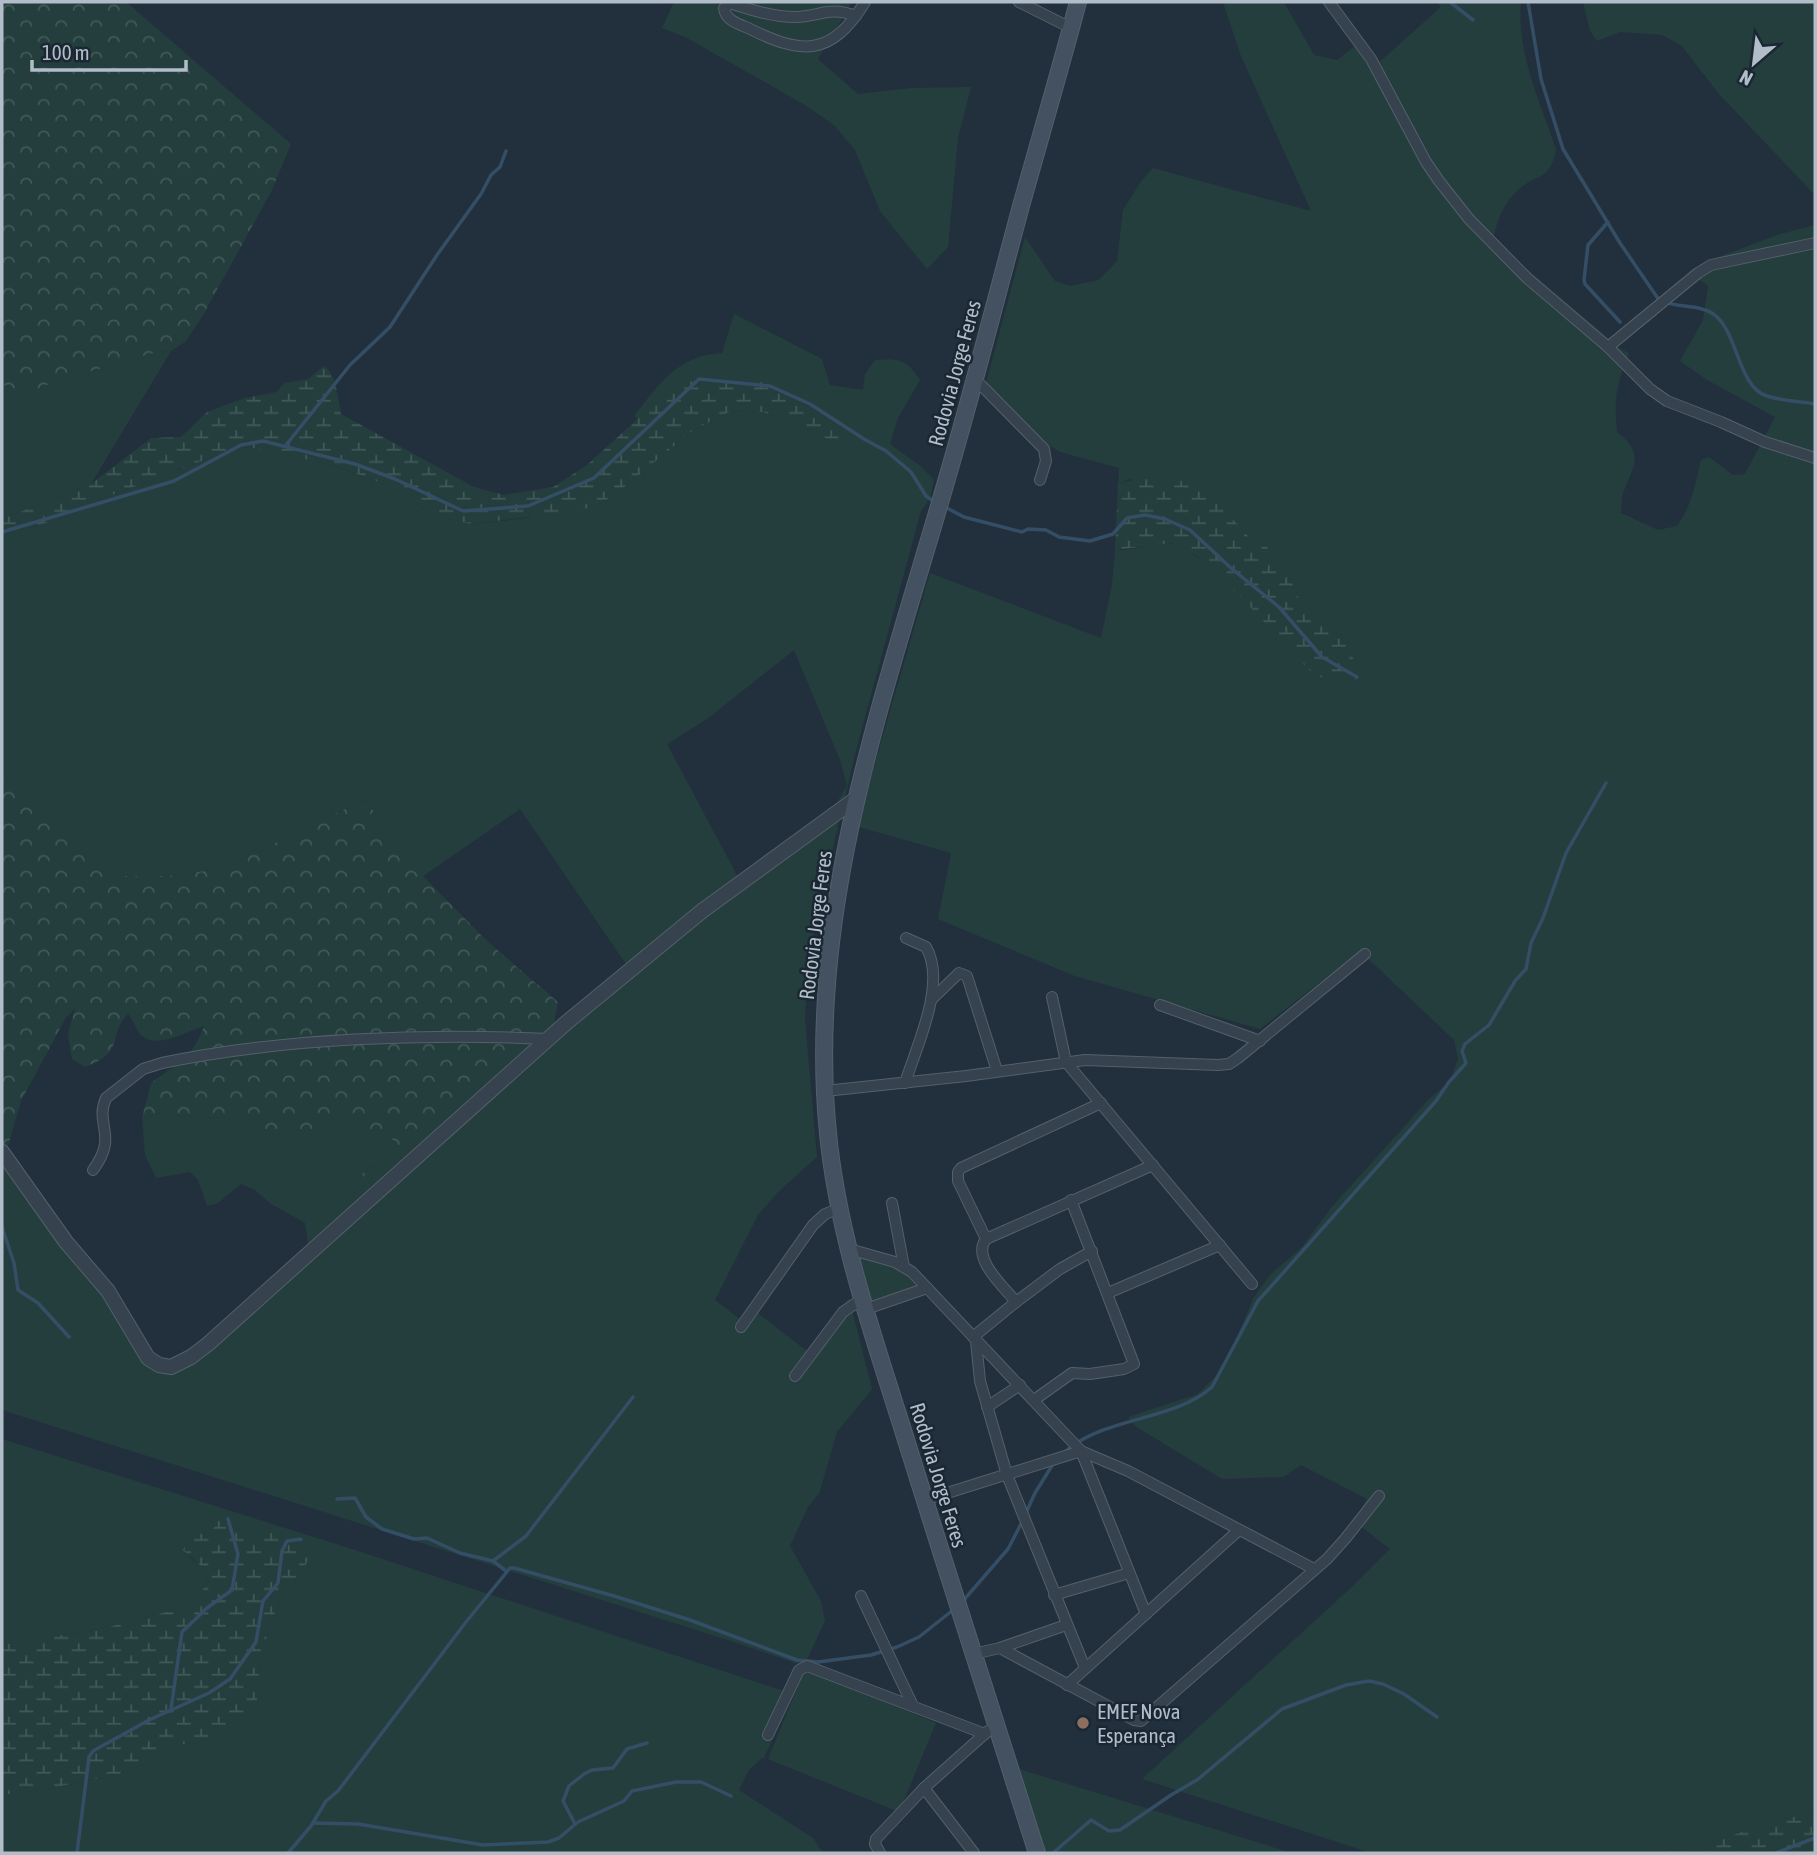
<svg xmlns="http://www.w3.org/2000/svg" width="1817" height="1855" font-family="'Asap Condensed',sans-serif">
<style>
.green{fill:#243e3e;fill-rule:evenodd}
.forest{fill:url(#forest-crowns)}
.wetland{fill:url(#wetland-marsh)}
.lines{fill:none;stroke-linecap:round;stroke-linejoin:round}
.stream{stroke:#344e65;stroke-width:3.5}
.minor-casing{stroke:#54606b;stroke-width:12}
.tertiary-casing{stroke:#54606b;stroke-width:16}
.secondary-casing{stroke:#54606b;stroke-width:18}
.minor{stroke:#36424d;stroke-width:10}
.tertiary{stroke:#36424d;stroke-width:14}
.secondary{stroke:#435160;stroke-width:16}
.education-dot{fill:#8d6e63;stroke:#1b2732;stroke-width:2.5}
.labels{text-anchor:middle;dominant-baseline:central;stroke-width:5;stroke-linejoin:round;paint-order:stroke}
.street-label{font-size:21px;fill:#b1bdc8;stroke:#1b2732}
.poi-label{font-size:21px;fill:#b1bdc8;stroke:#1b2732;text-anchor:start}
</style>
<defs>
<pattern id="forest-crowns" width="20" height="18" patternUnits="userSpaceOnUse" patternTransform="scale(1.75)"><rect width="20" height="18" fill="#243e3e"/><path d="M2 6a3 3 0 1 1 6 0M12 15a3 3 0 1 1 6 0" fill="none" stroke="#415858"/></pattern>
<pattern id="wetland-marsh" width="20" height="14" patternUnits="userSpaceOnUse" patternTransform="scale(1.75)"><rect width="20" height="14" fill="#243e3e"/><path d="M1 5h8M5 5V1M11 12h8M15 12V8" fill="none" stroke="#415858"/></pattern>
</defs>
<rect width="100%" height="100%" fill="#22303d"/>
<g class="green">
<polygon points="674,2 852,2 818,59 858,94 912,88 971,87 958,138 948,247 927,269 880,211 855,150 834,125 805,105 687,38 662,28"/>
<path d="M1223,2H1284L1314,55L1337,60L1360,42L1376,65L1441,7L1437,2H1521C1516,51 1540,102 1556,149C1551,182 1535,173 1517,191C1502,205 1497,221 1493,240L1621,349L1629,353C1616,386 1614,397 1617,432C1645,454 1634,464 1624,491C1621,497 1622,506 1621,513L1658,530L1677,526C1692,506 1695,484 1701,460L1709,457L1733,475L1745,474L1775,417L1707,380L1680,361L1703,320L1708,286L1694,276L1700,265L1713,259L1780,234L1815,225V1811L1763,1825L1691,1849L1599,1853H1371L1142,1779L1354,1585L1390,1549L1355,1522L1367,1499L1301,1465L1283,1477L1222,1479L1135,1426L1128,1417L1198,1394L1223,1369L1254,1297L1269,1276L1302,1247L1331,1208L1428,1100L1450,1081L1458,1059L1454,1040L1360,951L1260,1029L1075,976L938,919L951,853L859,827L866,794L930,573L1101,638L1112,585L1115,550C1133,551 1151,543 1168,543C1201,544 1290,648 1314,675L1343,638L1298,598L1291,581L1265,544L1252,542L1223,510L1130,479L1118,484L1119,468L1060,452L1044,442L1021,418L985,387L1025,237L1055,281L1070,286L1099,280L1117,261L1123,210L1142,180L1153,168L1311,211L1241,56Z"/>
<polygon points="1583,2 1815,2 1815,195 1718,93 1682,46 1662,35 1620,32 1597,41 1590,31"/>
<path d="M734,314L822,359L830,385L863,390L865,374L875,360C900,359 905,358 920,380L898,418L890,444L919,465L934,480L930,498L921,511L858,743L826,876L820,922L813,934L808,953L805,1019L817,1157L778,1192L758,1215L715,1300L741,1320L755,1311L807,1351L849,1298L872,1389L837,1432L819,1494L808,1507L790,1546L821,1601L825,1621L804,1666L734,1642L2,1410V1152L62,1230L153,1368L175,1363L288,1274L308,1243L305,1223L271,1204L255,1190L241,1184L218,1203L207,1206L198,1180L190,1172L156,1178L145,1155L142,1118L165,1112L175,1116L229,1118L283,1136L334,1114C354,1121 368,1135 389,1135L396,1143L390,1157L368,1169L352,1187L358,1198L540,1055L632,973L520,809L423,876L365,800L290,834L265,849L219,869L168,876H116L2,772V535L57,520L104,498L228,451L249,447L335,466L381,483L438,517L473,524L519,519L599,505L627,485L692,431L733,410L762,412L797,423L839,445L844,430L788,394L666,393L638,419L634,416C659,384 678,355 722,353ZM794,650L840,760L847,785L828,819L739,879L667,744L707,719Z"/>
<polygon points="171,351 91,484 2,519 2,384 10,388 33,391 54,382 157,352"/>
<polygon points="853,1254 910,1274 921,1287 868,1303"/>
<polygon points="2,1439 352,1549 793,1694 764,1758 762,1758 749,1770 739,1790 813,1838 823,1853 2,1853 2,1795 47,1789 120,1774 151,1761 176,1744 193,1744 242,1726 257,1709 257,1683 268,1632 276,1610 308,1561 294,1533 253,1533 242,1527 215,1528 202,1533 189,1557 202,1567 208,1577 201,1594 193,1605 105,1628 2,1645"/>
<polygon points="805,1669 936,1723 899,1812 768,1759"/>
<polygon points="1016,1768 1292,1853 1042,1853"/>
</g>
<g class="forest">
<polygon points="2,2 126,2 291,144 271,192 203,315 186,341 171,351 157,352 54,382 33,391 10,388 2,384"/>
<path d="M2,772L117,876H168L219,869L265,849L290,834L365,800L423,876L488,942L558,1002L552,1034L535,1064L498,1086L396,1176L358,1199L352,1187C365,1163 385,1168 396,1143L389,1136C359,1135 359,1123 334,1115L316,1137L283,1136L229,1118L174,1116L165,1112L142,1118L151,1083C178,1063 192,1059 204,1026C187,1031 156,1051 140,1034C135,1028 134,1020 128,1014C106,1036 128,1051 85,1067L72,1059L68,1034L75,1008L65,1019L21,1101L8,1146L12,1165L2,1152Z"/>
</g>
<g class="wetland">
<path d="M324,366C337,374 338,400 341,414L474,487L504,495L553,487L587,465L666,393L691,381L734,378L767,383L788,394L844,430L848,439L839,445L797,423L762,412L733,410L692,431L627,485L599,505L576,511L472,524L438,517L381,483L336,466L249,447L228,451L104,498L57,520L2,535V519L91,484L151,438L181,437L207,412L245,398L277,392L284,383L308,379Z"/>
<path d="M1151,475C1190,476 1214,498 1239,526C1250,537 1249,542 1265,544L1291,581L1299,599L1343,638L1363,678L1337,682L1314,675L1237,593L1197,556L1171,543L1115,550L1118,484Z"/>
<polygon points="224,1513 253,1533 294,1533 308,1547 308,1561 276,1610 268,1632 257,1683 257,1709 242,1726 193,1744 176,1744 151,1761 120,1774 47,1789 2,1795 2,1645 105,1628 193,1605 201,1594 208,1577 202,1567 183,1550 189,1539 214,1528"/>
<polygon points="1815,1811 1815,1853 1599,1853 1691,1849 1763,1825"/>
</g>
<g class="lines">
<g class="stream">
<polyline points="1450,2 1473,20"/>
<path d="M1528,2L1541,79L1563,149L1620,243L1659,300C1677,309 1700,303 1716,316C1738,335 1739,388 1767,396C1782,401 1800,401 1815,404"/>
<polyline points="1608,222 1588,245 1584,280 1585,284 1620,322"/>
<polyline points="286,445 350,365 390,327 437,255 481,194 491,175 500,167 506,151"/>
<polyline points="943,506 964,517 1022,532 1028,529 1046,530 1059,537 1090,541 1113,534 1127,518 1145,515 1165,519 1190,530 1232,569 1279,607 1322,657 1357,677"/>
<polyline points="2,532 174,481 241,445 263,441 355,464 395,479 463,511 528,506 594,478 699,379 770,386 810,404 864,439 886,451 911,472 926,496 936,503"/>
<polyline points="2,1227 14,1263 18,1290 38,1303 69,1337"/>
<path d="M1066,1451C1107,1416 1174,1421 1212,1387L1258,1301L1436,1101L1449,1082L1466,1063L1462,1051L1465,1044L1489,1025L1515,981L1526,969L1531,943L1543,918L1566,853L1606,783"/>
<polyline points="337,1499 355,1498 366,1517 382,1529 414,1539 427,1538 460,1553 493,1561 506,1571"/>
<polyline points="1025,1515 1035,1493 1053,1464"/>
<polyline points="493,1561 526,1536 633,1397"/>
<polyline points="962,1602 1008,1549 1022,1522"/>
<polyline points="171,1709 182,1632 207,1608 232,1590 238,1554 228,1519"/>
<polyline points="313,1823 358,1824 483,1845 548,1842 559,1838 578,1822 624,1801 632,1791 676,1782 701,1782 731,1796"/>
<polyline points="575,1824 563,1801 569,1786 584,1774 592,1770 613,1768 627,1749 647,1743"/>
<polyline points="77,1853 89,1757 93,1751 149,1720 209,1693 230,1679 256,1642 263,1601 278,1583 282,1551 287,1541 301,1539"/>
<polyline points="288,1853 311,1826 326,1801 338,1791 466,1622 510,1568 514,1568 614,1596 690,1620 797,1660 818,1662 871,1655 897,1647 919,1637 953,1610"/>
<polyline points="1053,1853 1091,1820 1109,1831 1120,1830 1171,1795 1197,1780 1282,1709 1346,1685 1369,1681 1383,1684 1404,1694 1437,1717"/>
<polyline points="1776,1853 1815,1838"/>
</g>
<g class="minor-casing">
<g id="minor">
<path d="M732,2L724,8C725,20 738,24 748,28C802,55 831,57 865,2"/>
<polyline points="1019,2 1071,28"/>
<polyline points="1329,2 1371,59 1426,162 1439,181 1469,219 1527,278 1608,347 1650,389 1667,401 1721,422 1765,442 1815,458"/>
<path d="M730,3C751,10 773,17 796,17C822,16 828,6 856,16"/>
<polyline points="1608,347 1698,273 1711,265 1815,243"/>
<polyline points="974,378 1044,449 1046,461 1040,480"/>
<polyline points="1052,997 1066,1062 1252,1284"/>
<polyline points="931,1000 959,973 967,976 997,1071"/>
<polyline points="1160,1005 1260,1041"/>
<path d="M905,1083C917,1045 947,983 926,947L906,938"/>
<polyline points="825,1091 966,1076 1085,1060 1218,1065 1229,1064 1238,1058 1365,954"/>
<path d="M93,1170C119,1135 94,1125 106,1098L143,1069L162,1063C283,1038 426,1033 550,1039"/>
<polyline points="892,1203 904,1267"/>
<polyline points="986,1239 1153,1165"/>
<polyline points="849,1249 895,1262 912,1272 1081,1451 1146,1614"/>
<polyline points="1108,1293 1220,1245"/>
<polyline points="1016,1302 1060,1269 1092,1251"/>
<polyline points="866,1309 927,1288"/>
<polyline points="741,1327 813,1225 825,1214 841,1208"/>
<path d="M973,1337L1016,1302C1004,1287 971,1258 986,1239L958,1181V1172L961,1168L1101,1103"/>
<polyline points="976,1341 980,1381 1007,1475 1085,1668"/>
<polyline points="795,1376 843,1312 862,1299"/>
<polyline points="1034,1400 1072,1373 1090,1374 1124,1369 1134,1364 1071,1200"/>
<polyline points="987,1407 1020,1385"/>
<polyline points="925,1500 1081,1451 1128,1471 1314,1569"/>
<polyline points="1054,1595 1129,1573"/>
<polyline points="861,1596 913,1706"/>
<polyline points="1000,1648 1134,1720 1141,1721 1327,1559 1345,1539 1379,1496"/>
<polyline points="973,1654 1000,1648 1066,1625"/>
<polyline points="1067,1685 1239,1530"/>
<polyline points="768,1735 799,1670 807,1666 985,1734"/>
<polyline points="924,1788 974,1853"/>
<polyline points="880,1853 875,1844 876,1839 924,1788 988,1731"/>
</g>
</g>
<g class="tertiary-casing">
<polyline id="tertiary" points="2,1152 66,1242 108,1291 148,1358 159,1365 171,1367 191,1357 208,1344 566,1023 702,911 857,798"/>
</g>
<g class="secondary-casing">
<path id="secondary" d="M1037,1853C993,1716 949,1578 906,1440C875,1340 838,1238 828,1133C805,907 887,689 948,475C974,386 997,295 1021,206C1040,138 1060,70 1078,2"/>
</g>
<use href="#minor" class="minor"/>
<use href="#tertiary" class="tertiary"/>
<use href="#secondary" class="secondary"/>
</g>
<circle class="education-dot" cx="1083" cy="1723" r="7"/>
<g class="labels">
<g class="street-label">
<text transform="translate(954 373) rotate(-75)">Rodovia Jorge Feres</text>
<text transform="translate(815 925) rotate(-83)">Rodovia Jorge Feres</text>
<text transform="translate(939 1475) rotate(73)">Rodovia Jorge Feres</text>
</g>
<g class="poi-label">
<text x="1097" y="1711">EMEF Nova<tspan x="1097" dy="24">Esperança</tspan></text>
</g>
</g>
<rect width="1817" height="1855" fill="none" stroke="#b1bdc8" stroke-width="7"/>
<g transform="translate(1754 63) rotate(208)" stroke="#1b2732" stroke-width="5" paint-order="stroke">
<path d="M0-5L12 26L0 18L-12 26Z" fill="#b1bdc8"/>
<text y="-10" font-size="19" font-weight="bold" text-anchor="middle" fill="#b1bdc8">N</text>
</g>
<path d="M32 60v10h154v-10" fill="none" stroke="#b1bdc8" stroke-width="3.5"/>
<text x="42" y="60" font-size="21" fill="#b1bdc8" stroke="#1b2732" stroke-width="5" paint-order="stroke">100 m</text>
</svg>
